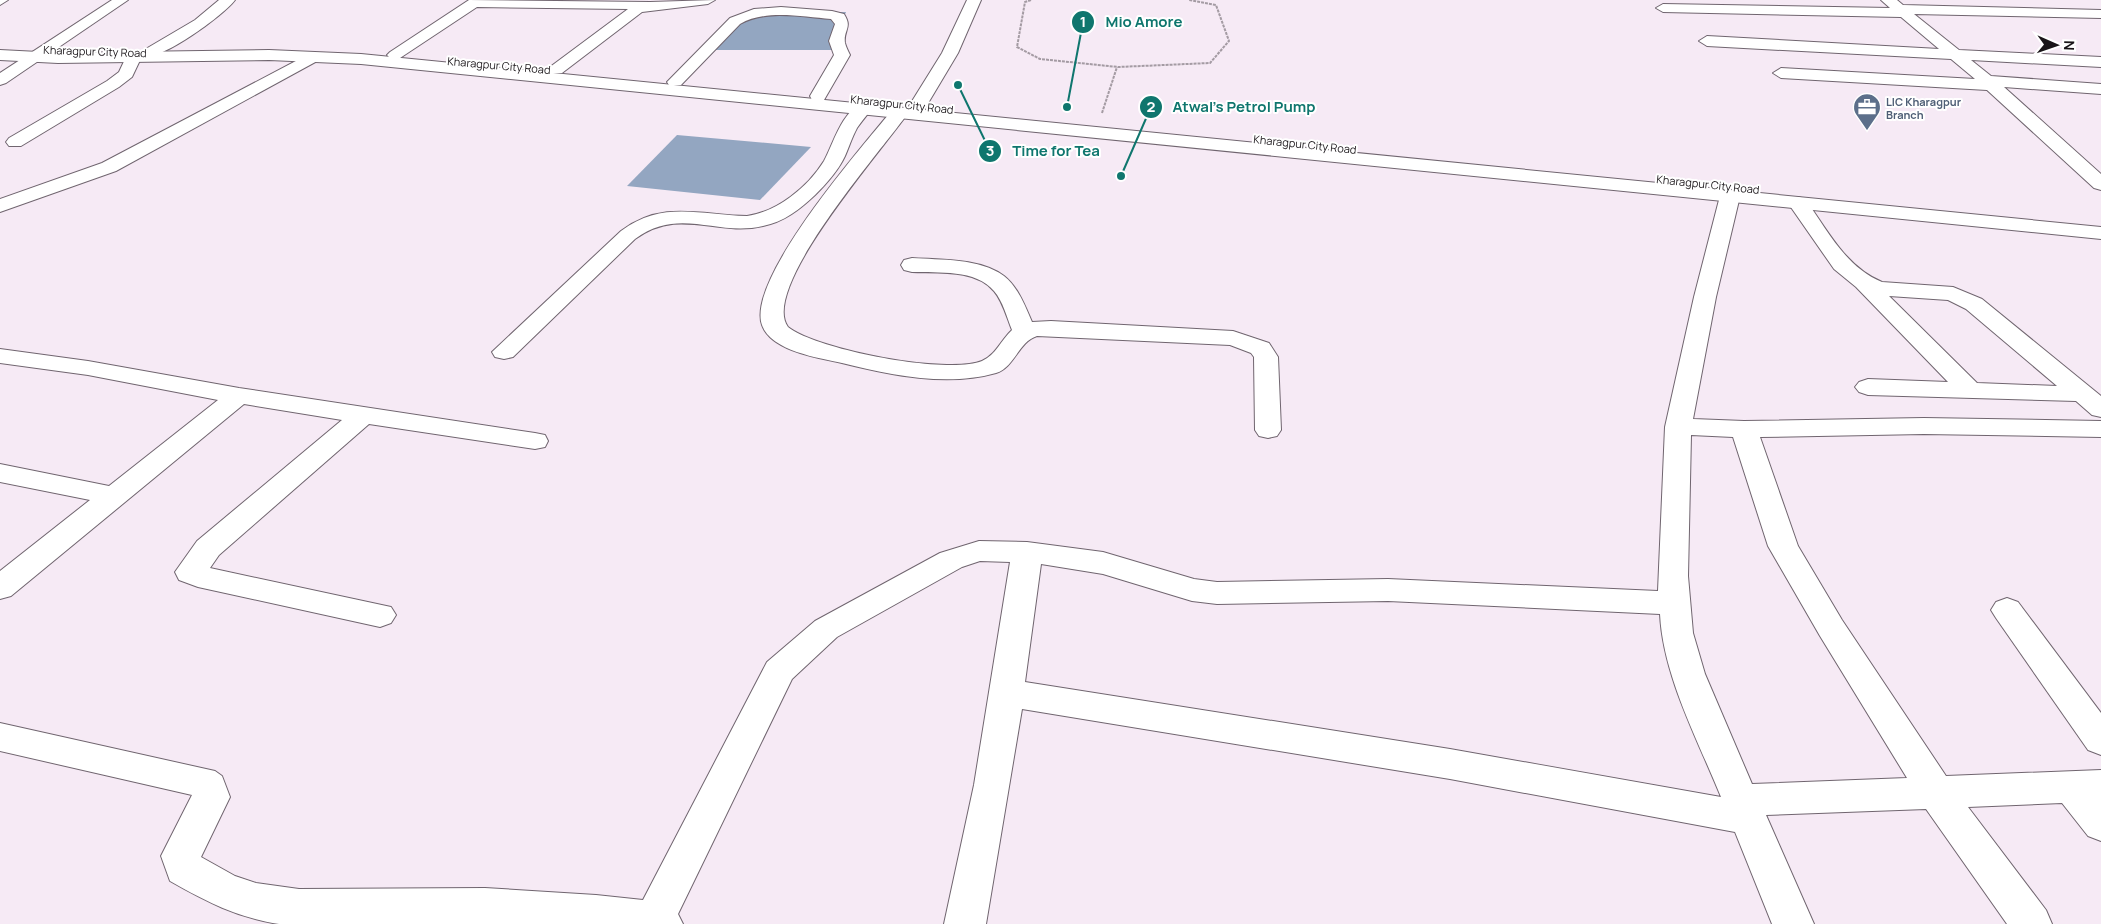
<svg xmlns="http://www.w3.org/2000/svg" width="2101" height="924" font-family="Manrope,sans-serif">
<style>
.water{fill:#93a6c1}
.lines{fill:none;stroke-linecap:round;stroke-linejoin:round}
.minor-casing{stroke:#70656f;stroke-width:2}
.major-casing{stroke:#70656f;stroke-width:2}
.path{stroke:#a49ba3;stroke-width:2;stroke-dasharray:3 1;stroke-linecap:butt}
.minor{fill:#fff;fill-rule:evenodd}
.major{fill:#fff;fill-rule:evenodd}
.labels{text-anchor:middle;dominant-baseline:central;stroke-width:4;stroke-linejoin:round;paint-order:stroke}
.far-street-label{font-size:11px;fill:#191418;stroke:#fff}
.far-service-label{font-size:11px;font-weight:bold;fill:#4e5e75;stroke:#fff;text-anchor:start}
.leader{fill:none;stroke:#0f766e;stroke-width:2}
.callout-dot{fill:#0f766e;stroke:#fff;stroke-width:2}
.mark-label{font-size:15px;text-anchor:middle;font-weight:bold;fill:#fff}
.callout-label{font-size:15px;text-anchor:middle;font-weight:bold;fill:#0f766e;stroke:#fff;stroke-width:4;stroke-linejoin:round;paint-order:stroke}
</style>
<rect width="100%" height="100%" fill="#f6eaf5"/>
<g class="water">
<polygon points="745,12 846,12 831,50 714,50"/>
<polygon points="677,135 811,147 760,200 627,186"/>
</g>
<g class="lines">
<g class="minor-casing">
<g id="minor">
<polygon points="0,0 8,0 0,5"/>
<polygon points="112,0 128,0 6,83 0,85 0,73"/>
<path d="M219,0H235C224,15 161,61 144,56L141,53L144,50L195,20Z"/>
<polygon points="469,0 650,2 715,0 708,4 642,12 562,73 550,73 548,70 550,67 628,9 477,7 400,58 390,58 387,55 390,52"/>
<polygon points="967,0 981,0 958,53 924,110 912,110 909,106 942,53"/>
<polygon points="1881,0 1897,0 1903,5 2101,10 2101,18 1914,14 1959,50 2101,57 2101,67 1971,60 1991,76 2101,84 2101,94 2004,87 2101,174 2101,190 2094,188 1987,90 1781,78 1773,73 1781,68 1975,79 1951,59 1707,46 1699,41 1707,36 1939,49 1901,17 1663,12 1656,8 1663,4 1890,8"/>
<path d="M781,7L832,11L844,14C853,28 843,30 845,43C846,47 848,51 850,55L824,100H812L810,96L834,55L829,41L835,24L831,19C803,17 765,9 740,24L681,85H669L667,82L730,18L754,9Z"/>
<polygon points="313,52 319,54 321,57 319,60 116,171 0,212 0,199 102,163"/>
<polygon points="133,53 141,58 132,77 119,87 21,146 9,146 6,142 9,138 107,81 119,72 127,55"/>
<path d="M862,105L868,106L871,110C866,116 861,122 857,128C852,137 849,147 845,156C838,171 826,184 815,195C800,209 784,222 763,226C716,237 680,206 635,239L513,357L504,359L495,357L492,352L621,231C662,200 700,215 747,216C777,212 808,187 824,161C833,145 842,110 862,105Z"/>
<path d="M899,108L905,109L908,113C884,148 759,288 788,327C817,350 948,375 982,361C996,355 1001,340 1012,330C1007,318 1003,301 994,291C976,269 938,273 912,272L904,270L901,265L904,260L912,258C940,260 980,258 1004,276C1018,287 1025,306 1032,322L1051,321L1233,331L1269,343L1278,357L1281,430L1277,436L1268,438L1259,436L1255,430L1254,357L1251,353L1230,345L1037,336C1018,342 1015,367 996,373C947,387 890,375 842,363C819,358 771,351 762,325C746,279 862,147 893,109Z"/>
<path d="M1730,190L1737,192L1740,196L1716,297L1693,419L1744,421L1924,418L2101,421V437L1924,434L1760,437L1798,546L1842,620L1946,776L2101,770V841L2088,836L2062,803L1968,807L2046,910L2052,924H2007L1926,809L1766,815L1814,924H1772L1735,832L1450,779L1022,709L986,924H944L974,785L1010,562L980,561L962,567L837,637L792,679L678,914L683,924H279C238,918 205,901 170,881L161,856L192,795L0,751V723L215,771L222,776L230,797L201,857L235,876L256,883L299,889L485,888L596,895L643,900L767,662L815,621L940,553L979,541L1027,542L1103,552L1194,579L1217,582L1388,579L1658,591L1665,427L1694,297L1720,196L1723,192ZM1691,435L1733,437L1768,546L1820,636L1907,778L1752,784L1705,674L1693,633L1688,576ZM1041,564L1103,574L1192,601L1217,604L1388,601L1660,614C1663,676 1698,740 1721,797L1450,749L1025,682Z"/>
<path d="M1798,197L1805,199C1827,229 1845,267 1882,282L1953,287L1982,299L2101,396V417L2092,415L2076,401L1868,395L1859,392L1855,387L1859,382L1868,379L1948,382L1856,287L1834,269L1788,203L1791,199ZM1889,296L1948,300L1966,309L2057,386L1977,383Z"/>
<polygon points="0,349 88,361 239,388 535,433 545,435 548,441 545,447 535,449 369,424 219,555 210,568 391,607 396,615 391,623 380,627 198,587 179,580 175,572 197,541 342,420 244,404 11,596 0,599 0,571 90,500 0,482 0,464 109,486 218,400 88,375 0,363"/>
<polygon points="2007,598 2018,602 2101,713 2101,755 2088,750 1996,618 1991,610 1996,602"/>
</g>
</g>
<g class="major-casing">
<polygon id="major" points="0,50 58,53 269,50 361,54 2101,227 2101,239 361,64 269,60 58,63 0,60"/>
</g>
<g class="path">
<polyline points="1031,0 1025,2 1017,47 1040,59 1118,67 1210,63 1229,41 1216,5 1189,0"/>
<polyline points="1102,113 1117,67"/>
</g>
<use href="#minor" class="minor"/>
<use href="#major" class="major"/>
</g>
<defs>
<g id="office-pin" transform="scale(1.4375)"><path d="M0 17L-7.5 6A9.5 9.5 0 1 1 7.5 6Z" fill="#5c6f8a" stroke="#fff"/><path d="M-6-3h4V-5.5h4V-3h4V5H-6ZM-1-4.5V-3h2v-1.5ZM-6 0V1H6V0Z" fill="#fff"/></g>
</defs>
<g fill-rule="evenodd">
<use href="#office-pin" x="1867" y="107"/>
</g>
<g class="labels">
<g class="far-street-label">
<text transform="translate(95 51) rotate(2)">Kharagpur City Road</text>
<text transform="translate(499 65) rotate(5)">Kharagpur City Road</text>
<text transform="translate(902 104) rotate(6)">Kharagpur City Road</text>
<text transform="translate(1305 144) rotate(6)">Kharagpur City Road</text>
<text transform="translate(1708 184) rotate(6)">Kharagpur City Road</text>
</g>
<g class="far-service-label">
<text x="1886" y="101">LIC Kharagpur<tspan x="1886" dy="13">Branch</tspan></text>
</g>
</g>
<path class="leader" d="M1067 107L1083 22M1121 176L1151 107M958 85L990 151"/>
<g class="callout-dot">
<circle cx="1067" cy="107" r="5"/>
<circle cx="1121" cy="176" r="5"/>
<circle cx="958" cy="85" r="5"/>
<circle cx="1083" cy="22" r="12"/>
<circle cx="1151" cy="107" r="12"/>
<circle cx="990" cy="151" r="12"/>
</g>
<g class="mark-label">
<text x="1083" y="27">1</text>
<text x="1151" y="112">2</text>
<text x="990" y="156">3</text>
</g>
<g class="callout-label">
<text x="1144" y="27">Mio Amore</text>
<text x="1244" y="112">Atwal's Petrol Pump</text>
<text x="1056" y="156">Time for Tea</text>
</g>
<g transform="translate(2056 45) rotate(92)" stroke="#ffffff" stroke-width="4" paint-order="stroke">
<path d="M0-4L9 19L0 12L-9 19Z" fill="#191418"/>
<text y="-8" font-size="14" font-weight="bold" text-anchor="middle" fill="#191418">N</text>
</g>
</svg>
